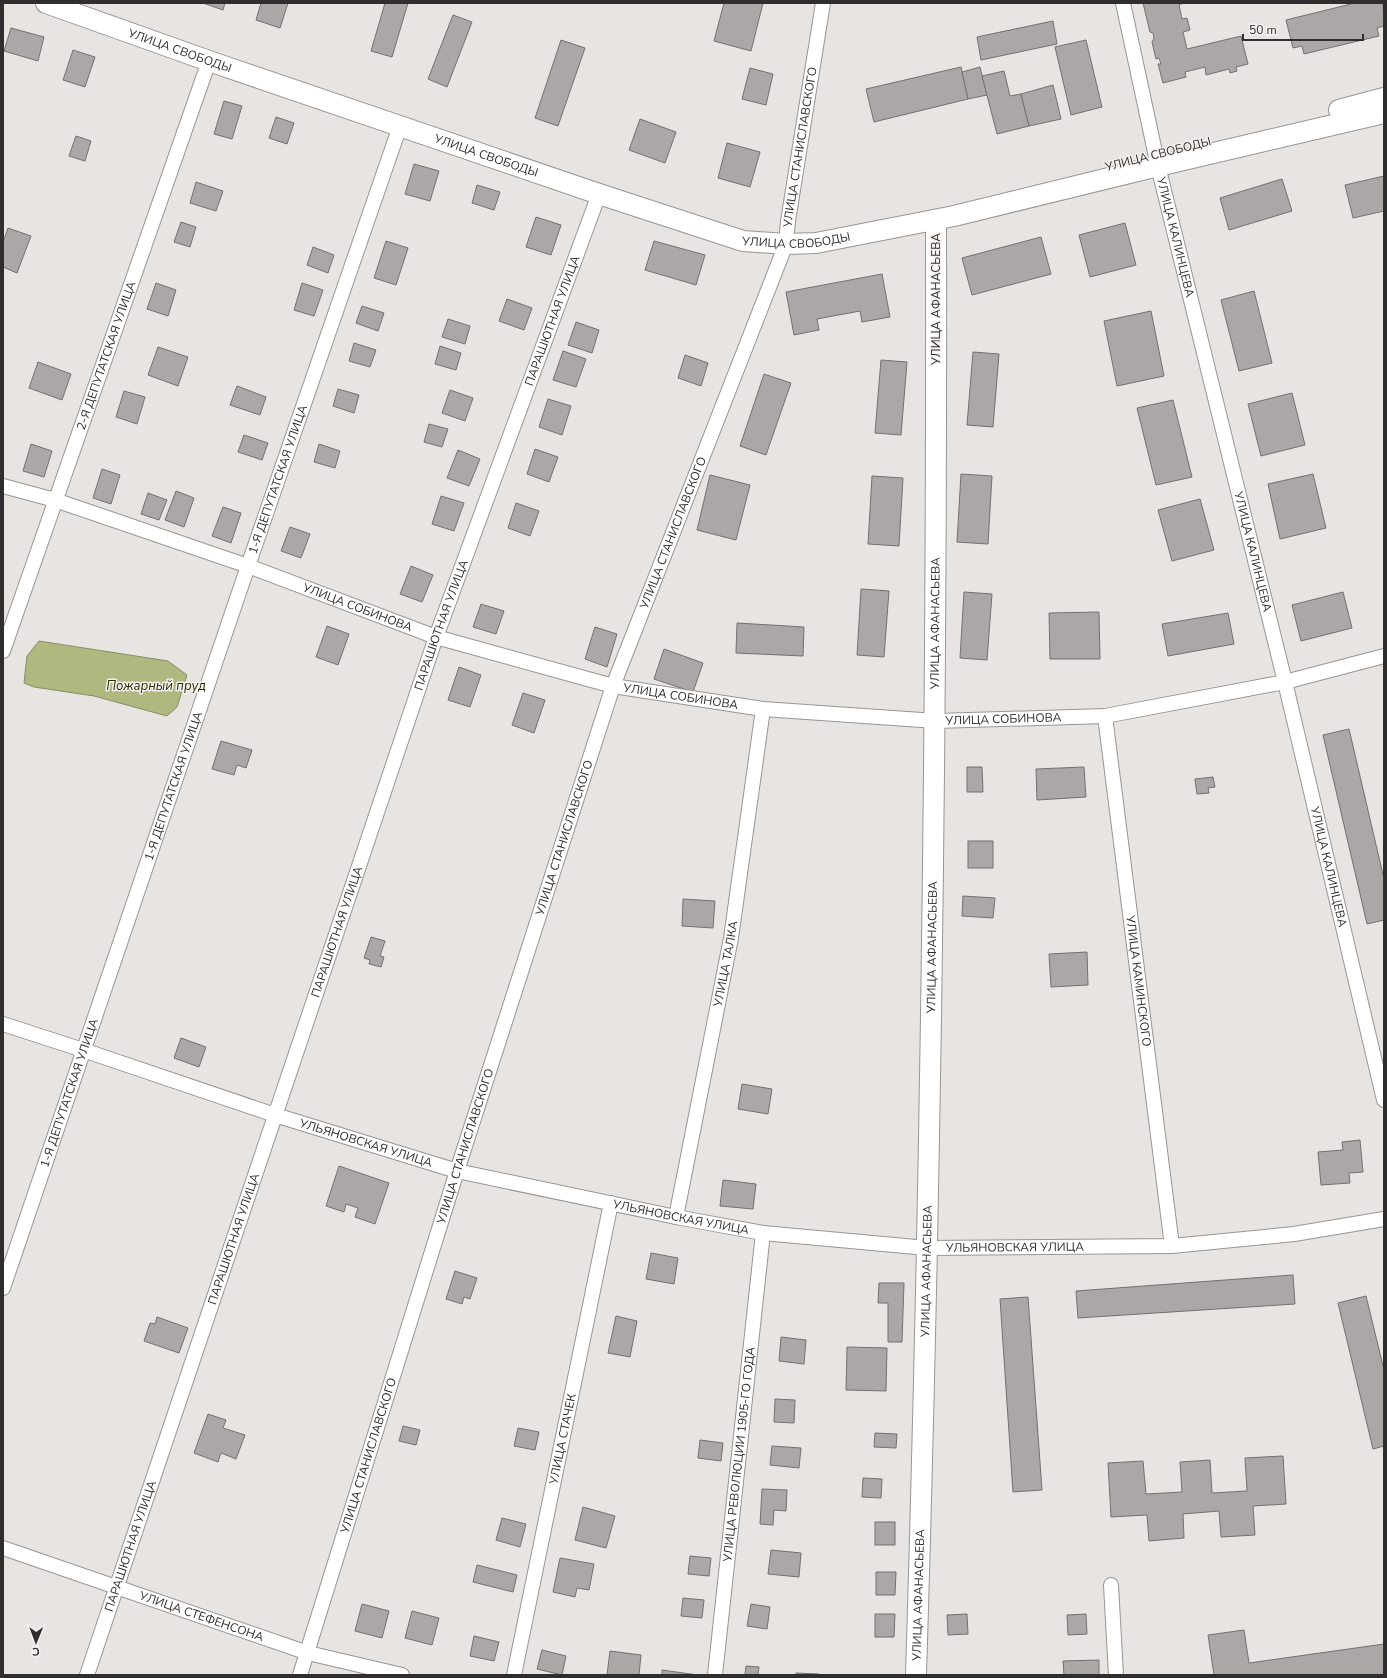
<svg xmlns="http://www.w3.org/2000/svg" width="1387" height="1678" font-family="'Nunito Sans',sans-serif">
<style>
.water{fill:#aeb87f;stroke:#888e66}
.building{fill:#aaa7a6;stroke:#73706f}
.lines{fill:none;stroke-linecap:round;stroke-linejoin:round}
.street-casing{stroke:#989694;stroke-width:16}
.secondary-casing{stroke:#989694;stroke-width:22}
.street{stroke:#fff;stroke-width:14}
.secondary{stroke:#fff;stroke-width:20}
.labels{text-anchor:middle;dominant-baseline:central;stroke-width:3;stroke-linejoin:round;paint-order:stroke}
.street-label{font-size:12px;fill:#2f2d2d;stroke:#f4f1ef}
.water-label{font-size:13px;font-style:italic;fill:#292e01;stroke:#f4f1ef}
</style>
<rect width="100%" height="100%" fill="#e7e4e2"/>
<polygon class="water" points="39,641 168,661 187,675 177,707 167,716 94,696 34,687 24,683 27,656"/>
<g class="building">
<polygon points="203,3 225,3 223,10"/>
<polygon points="261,3 288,3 280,28 256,20"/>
<polygon points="385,3 408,3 392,57 371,51"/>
<polygon points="724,3 763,3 751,51 714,41"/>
<polygon points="1143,3 1183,3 1179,5 1182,19 1187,18 1190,30 1183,32 1187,49 1241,36 1248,64 1236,67 1237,71 1230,73 1229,69 1206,75 1205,67 1185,72 1186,77 1163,83 1158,64 1161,64 1159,58 1156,59 1152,42 1154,38 1153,33 1150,32"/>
<polygon points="1351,3 1383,3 1384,26 1377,28 1379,36 1304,54 1302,46 1293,48 1286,20 1351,4"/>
<polygon points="453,15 472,22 447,87 428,79"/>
<polygon points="1053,21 1057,44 981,60 977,37"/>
<polygon points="11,28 44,37 38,61 4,51"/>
<polygon points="561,40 585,48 558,126 535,118"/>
<polygon points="1086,40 1102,107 1071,115 1055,47"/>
<polygon points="73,50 95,57 85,87 63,80"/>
<polygon points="961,67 968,99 874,122 866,89"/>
<polygon points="980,67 987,95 968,99 962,72"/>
<polygon points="750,68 773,74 766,105 742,99"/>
<polygon points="1004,71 1010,96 1021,94 1029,126 997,134 982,76"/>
<polygon points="1053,85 1061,119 1029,126 1021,94"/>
<polygon points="224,101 242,106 232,139 214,134"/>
<polygon points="276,117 294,123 287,144 269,138"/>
<polygon points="640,119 676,132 665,163 629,150"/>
<polygon points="76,136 91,141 85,161 69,156"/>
<polygon points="727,143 760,152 750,187 718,178"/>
<polygon points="414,164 439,171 430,201 405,194"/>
<polygon points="1384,176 1384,211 1353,218 1345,185"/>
<polygon points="1282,179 1292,211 1229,230 1220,198"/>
<polygon points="196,182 223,191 216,211 190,203"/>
<polygon points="477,185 500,192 494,210 472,203"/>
<polygon points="536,217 561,225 551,255 526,247"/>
<polygon points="181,222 196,227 190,247 174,242"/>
<polygon points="1125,223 1136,265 1090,277 1079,235"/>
<polygon points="8,228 31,236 17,273 3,267 3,242"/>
<polygon points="1041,237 1051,274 972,295 962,258"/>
<polygon points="386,241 408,248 396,285 374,278"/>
<polygon points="654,241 705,255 696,285 645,270"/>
<polygon points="313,247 334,255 328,273 307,265"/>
<polygon points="882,274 890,317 862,322 860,311 817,319 819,330 794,335 786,292"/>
<polygon points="156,283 176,290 168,316 147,309"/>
<polygon points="302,283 323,290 314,316 294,310"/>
<polygon points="1254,291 1272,363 1239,371 1221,300"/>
<polygon points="507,299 532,308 524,330 499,321"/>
<polygon points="362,306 384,313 378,331 356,323"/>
<polygon points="1151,311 1164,376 1117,386 1104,321"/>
<polygon points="448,319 470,326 465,344 442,337"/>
<polygon points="576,322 599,330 592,353 568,345"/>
<polygon points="354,343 376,350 370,367 349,361"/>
<polygon points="440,346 461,353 456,370 435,364"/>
<polygon points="158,347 188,357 178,386 148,375"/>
<polygon points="563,351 586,359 576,387 553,380"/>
<polygon points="973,352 999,354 993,427 967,425"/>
<polygon points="685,355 708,363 701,386 678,378"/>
<polygon points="881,360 907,362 901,435 875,433"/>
<polygon points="38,362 71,374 62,400 29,388"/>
<polygon points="764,374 791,383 766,455 740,446"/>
<polygon points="237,386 266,397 260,415 230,405"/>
<polygon points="338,389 359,395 354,413 333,406"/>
<polygon points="450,390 473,398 465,421 442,413"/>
<polygon points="124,391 145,397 137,424 116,417"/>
<polygon points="1292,393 1305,445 1261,456 1248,404"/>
<polygon points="548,399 571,406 562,435 539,427"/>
<polygon points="1173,400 1192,477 1156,485 1137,408"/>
<polygon points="429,424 448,429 442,447 424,442"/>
<polygon points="244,435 268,443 262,460 238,452"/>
<polygon points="31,444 52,451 44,477 23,471"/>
<polygon points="319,444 340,451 335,468 314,462"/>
<polygon points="535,449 558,457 549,482 527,474"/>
<polygon points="458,450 480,459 469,486 447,478"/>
<polygon points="102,469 120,475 111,504 93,498"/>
<polygon points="961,474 992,476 988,544 957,542"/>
<polygon points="1313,474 1326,528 1280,539 1268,484"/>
<polygon points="710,475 750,485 736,540 697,530"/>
<polygon points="872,476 903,478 899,546 868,544"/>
<polygon points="176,491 194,498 184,527 165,520"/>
<polygon points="148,493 167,500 159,520 141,514"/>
<polygon points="441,496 464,503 454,531 432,524"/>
<polygon points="1200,499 1214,550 1172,561 1158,510"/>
<polygon points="516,503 539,511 530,536 508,528"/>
<polygon points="223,507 241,513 231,543 212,536"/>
<polygon points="290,527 310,534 301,558 281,551"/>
<polygon points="411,566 433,575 422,602 400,594"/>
<polygon points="861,589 889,591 884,657 857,655"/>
<polygon points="964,592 992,594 987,660 960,658"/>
<polygon points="1343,592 1352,628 1301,641 1292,605"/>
<polygon points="481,604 504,611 496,634 473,627"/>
<polygon points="1099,612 1100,659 1050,659 1049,613"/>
<polygon points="1228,613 1234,644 1168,656 1162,624"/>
<polygon points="737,623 804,627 803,656 736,653"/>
<polygon points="327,626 349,634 338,665 316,657"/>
<polygon points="595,627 617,634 607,667 585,659"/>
<polygon points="664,649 703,663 693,692 654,679"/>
<polygon points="459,667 481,675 470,707 448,700"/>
<polygon points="523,693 545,700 534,733 512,725"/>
<polygon points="1349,729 1384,879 1384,920 1367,924 1323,735"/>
<polygon points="221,741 252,750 246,768 237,765 234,775 212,769"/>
<polygon points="967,767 982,767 983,792 967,792"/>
<polygon points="1084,767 1086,797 1037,800 1036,769"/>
<polygon points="1213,777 1215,787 1208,788 1209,793 1197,794 1195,779"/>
<rect x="968" y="841" width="25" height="27"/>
<polygon points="963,896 995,898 993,918 962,916"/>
<polygon points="683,899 715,901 713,928 682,926"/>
<polygon points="371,937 385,941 380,956 384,957 381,967 369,964 370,960 364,958"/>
<polygon points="1087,952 1088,985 1051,987 1049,954"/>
<polygon points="181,1038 206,1047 199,1067 174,1058"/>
<polygon points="742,1084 772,1089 768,1114 738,1109"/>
<polygon points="1360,1140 1363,1172 1349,1173 1350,1183 1321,1185 1318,1152 1343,1150 1342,1142"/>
<polygon points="339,1166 389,1183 375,1224 355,1217 358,1208 346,1204 344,1212 326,1206"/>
<polygon points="723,1180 756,1184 753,1209 720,1206"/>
<polygon points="651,1253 678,1258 674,1284 646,1279"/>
<polygon points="455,1271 477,1278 470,1299 464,1297 462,1304 446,1299"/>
<polygon points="1293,1275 1295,1304 1078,1318 1076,1291"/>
<polygon points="879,1283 904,1283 902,1342 888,1342 888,1303 878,1303"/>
<polygon points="1366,1296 1384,1370 1384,1446 1373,1449 1338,1303"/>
<polygon points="1028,1297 1042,1490 1013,1492 1000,1299"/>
<polygon points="616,1316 637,1321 630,1357 608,1353"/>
<polygon points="157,1317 188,1328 179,1353 144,1341 150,1323 155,1324"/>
<polygon points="781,1337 806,1340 804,1364 779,1361"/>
<polygon points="847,1347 887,1348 886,1391 846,1390"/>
<polygon points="775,1399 795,1400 794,1423 774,1422"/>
<polygon points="208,1414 226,1420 223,1428 245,1435 236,1459 221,1453 218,1462 194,1453"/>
<polygon points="403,1426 420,1430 416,1445 399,1441"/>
<polygon points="518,1428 539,1432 535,1450 514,1446"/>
<polygon points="875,1433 897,1434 896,1448 874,1447"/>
<polygon points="700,1440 723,1443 721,1461 698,1458"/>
<polygon points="772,1446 801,1448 799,1468 770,1465"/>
<polygon points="1283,1456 1286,1504 1253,1506 1255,1535 1221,1537 1219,1511 1183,1514 1184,1538 1149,1541 1147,1515 1111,1517 1108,1463 1143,1461 1146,1494 1182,1492 1180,1462 1210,1460 1212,1493 1247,1491 1245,1458"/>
<polygon points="863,1478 882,1479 881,1498 862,1497"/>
<polygon points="762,1489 787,1490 786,1511 774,1510 773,1525 760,1524"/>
<polygon points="583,1507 615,1516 606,1548 575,1540"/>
<polygon points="502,1518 526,1524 520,1547 496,1540"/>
<rect x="875" y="1522" width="20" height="23"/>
<polygon points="771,1550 801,1553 799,1577 768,1574"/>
<polygon points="690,1556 711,1558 709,1576 688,1574"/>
<polygon points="560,1558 594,1564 589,1590 577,1588 575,1597 553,1592"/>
<polygon points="477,1565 517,1575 513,1592 473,1582"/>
<polygon points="876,1572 896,1572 895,1595 876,1595"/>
<polygon points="683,1598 704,1600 702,1618 681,1616"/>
<polygon points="362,1604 389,1611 382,1638 355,1631"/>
<polygon points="751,1604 770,1607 767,1629 747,1626"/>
<polygon points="412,1611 439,1618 432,1645 405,1638"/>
<polygon points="875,1614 895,1614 894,1637 875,1637"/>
<polygon points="967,1614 968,1634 948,1635 947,1615"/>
<polygon points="1086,1614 1087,1634 1068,1635 1067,1615"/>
<polygon points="1244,1630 1249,1663 1384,1644 1384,1675 1214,1675 1208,1635"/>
<polygon points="474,1636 499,1642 494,1661 470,1656"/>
<polygon points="542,1650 566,1656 562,1675 537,1669"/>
<polygon points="610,1651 641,1655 639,1675 607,1675"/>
<polygon points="1099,1660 1099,1675 1064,1675 1063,1661"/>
<polygon points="746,1666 759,1667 758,1675 745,1675"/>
<polygon points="662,1670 698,1675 662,1675"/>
<polygon points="796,1673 819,1674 819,1675 796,1675"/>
</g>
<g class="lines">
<g class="street-casing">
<g id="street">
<path id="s1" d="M1123,3L1158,166L1285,682L1384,1100"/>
<path id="s2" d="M3,486L55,500L248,566L436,637L613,686L763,709L936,721L1105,716L1285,682L1384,656"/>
<path id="s3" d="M3,651L209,61"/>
<path id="s4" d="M1105,716L1172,1246"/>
<path id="s5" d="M3,1024L83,1050L275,1115L457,1171L676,1217L763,1233L927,1248L1172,1246L1294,1234L1384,1219"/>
<path id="s6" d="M676,1217L731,938L763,709"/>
<path id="s7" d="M3,1288L248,566L400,126"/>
<path id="s8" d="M3,1548L308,1653L402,1675"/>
<polyline points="1111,1585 1116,1675"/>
<path id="s9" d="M87,1675L436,637L599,194"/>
<path id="s10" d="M300,1675L457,1171L613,686L786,244L788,221L823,3"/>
<path id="s11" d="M514,1675L611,1203"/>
<path id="s12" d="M715,1675L763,1233"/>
</g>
</g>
<g class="secondary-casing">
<g id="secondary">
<path id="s13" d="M46,3L209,61L599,194L743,241L786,244L816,243L954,216L1158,166L1384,113"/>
<polyline points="1339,110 1384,98"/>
<path id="s14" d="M916,1675C931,1190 937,705 936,220"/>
</g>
</g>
<use href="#street" class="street"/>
<use href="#secondary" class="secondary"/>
</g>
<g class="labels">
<g class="street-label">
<text stroke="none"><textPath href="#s13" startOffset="142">УЛИЦА СВОБОДЫ</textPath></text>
<text stroke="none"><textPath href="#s10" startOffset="1610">УЛИЦА СТАНИСЛАВСКОГО</textPath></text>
<text transform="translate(1158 154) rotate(-14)">УЛИЦА СВОБОДЫ</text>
<text stroke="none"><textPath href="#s13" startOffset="466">УЛИЦА СВОБОДЫ</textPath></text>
<text stroke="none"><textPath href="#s13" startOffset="790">УЛИЦА СВОБОДЫ</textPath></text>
<text stroke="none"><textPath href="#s1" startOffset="240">УЛИЦА КАЛИНЦЕВА</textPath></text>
<text transform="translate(936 299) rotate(-90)">УЛИЦА АФАНАСЬЕВА</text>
<text stroke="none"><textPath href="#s9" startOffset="1432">ПАРАШЮТНАЯ УЛИЦА</textPath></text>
<text stroke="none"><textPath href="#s3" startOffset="313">2-Я ДЕПУТАТСКАЯ УЛИЦА</textPath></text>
<text stroke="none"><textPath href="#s7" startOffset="854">1-Я ДЕПУТАТСКАЯ УЛИЦА</textPath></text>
<text stroke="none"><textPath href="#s10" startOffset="1202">УЛИЦА СТАНИСЛАВСКОГО</textPath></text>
<text stroke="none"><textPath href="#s1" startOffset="564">УЛИЦА КАЛИНЦЕВА</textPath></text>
<text stroke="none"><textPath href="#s2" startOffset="375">УЛИЦА СОБИНОВА</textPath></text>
<text stroke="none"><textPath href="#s14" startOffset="1052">УЛИЦА АФАНАСЬЕВА</textPath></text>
<text stroke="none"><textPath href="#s9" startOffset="1108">ПАРАШЮТНАЯ УЛИЦА</textPath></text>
<text stroke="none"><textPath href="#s2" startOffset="711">УЛИЦА СОБИНОВА</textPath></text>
<text stroke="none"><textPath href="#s2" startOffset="1035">УЛИЦА СОБИНОВА</textPath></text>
<text stroke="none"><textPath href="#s7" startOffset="530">1-Я ДЕПУТАТСКАЯ УЛИЦА</textPath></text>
<text stroke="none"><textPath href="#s10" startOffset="878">УЛИЦА СТАНИСЛАВСКОГО</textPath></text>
<text stroke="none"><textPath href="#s1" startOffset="888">УЛИЦА КАЛИНЦЕВА</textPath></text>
<text stroke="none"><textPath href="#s9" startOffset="784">ПАРАШЮТНАЯ УЛИЦА</textPath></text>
<text stroke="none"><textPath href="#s14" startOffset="728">УЛИЦА АФАНАСЬЕВА</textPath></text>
<text stroke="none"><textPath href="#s6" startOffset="258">УЛИЦА ТАЛКА</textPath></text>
<text stroke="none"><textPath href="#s4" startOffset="267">УЛИЦА КАМИНСКОГО</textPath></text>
<text stroke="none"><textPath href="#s7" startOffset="206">1-Я ДЕПУТАТСКАЯ УЛИЦА</textPath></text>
<text stroke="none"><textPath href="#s5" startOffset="382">УЛЬЯНОВСКАЯ УЛИЦА</textPath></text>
<text stroke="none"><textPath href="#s10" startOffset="554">УЛИЦА СТАНИСЛАВСКОГО</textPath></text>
<text stroke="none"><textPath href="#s5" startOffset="706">УЛЬЯНОВСКАЯ УЛИЦА</textPath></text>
<text stroke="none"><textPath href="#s9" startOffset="460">ПАРАШЮТНАЯ УЛИЦА</textPath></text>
<text stroke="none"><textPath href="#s5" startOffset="1042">УЛЬЯНОВСКАЯ УЛИЦА</textPath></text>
<text stroke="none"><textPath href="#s14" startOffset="404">УЛИЦА АФАНАСЬЕВА</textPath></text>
<text stroke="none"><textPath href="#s11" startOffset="241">УЛИЦА СТАЧЕК</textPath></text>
<text stroke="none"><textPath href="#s12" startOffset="222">УЛИЦА РЕВОЛЮЦИИ 1905-ГО ГОДА</textPath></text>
<text stroke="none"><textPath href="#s10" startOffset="230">УЛИЦА СТАНИСЛАВСКОГО</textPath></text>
<text stroke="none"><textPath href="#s9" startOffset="136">ПАРАШЮТНАЯ УЛИЦА</textPath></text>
<text stroke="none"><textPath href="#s14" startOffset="80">УЛИЦА АФАНАСЬЕВА</textPath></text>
<text stroke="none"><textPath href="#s8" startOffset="210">УЛИЦА СТЕФЕНСОНА</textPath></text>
</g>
<g class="water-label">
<text x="156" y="686">Пожарный пруд</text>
</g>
</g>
<rect width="1387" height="1678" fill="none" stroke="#2f2d2d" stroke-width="8"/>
<g transform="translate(36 1642) rotate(181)" stroke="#f4f1ef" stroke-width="3" paint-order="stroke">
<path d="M0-3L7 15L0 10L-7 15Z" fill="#2f2d2d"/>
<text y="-6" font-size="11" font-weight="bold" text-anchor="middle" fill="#2f2d2d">С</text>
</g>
<path d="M1243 34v6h120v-6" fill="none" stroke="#2f2d2d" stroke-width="2"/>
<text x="1249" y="34" font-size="12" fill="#2f2d2d" stroke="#f4f1ef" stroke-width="3" paint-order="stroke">50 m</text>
</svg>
